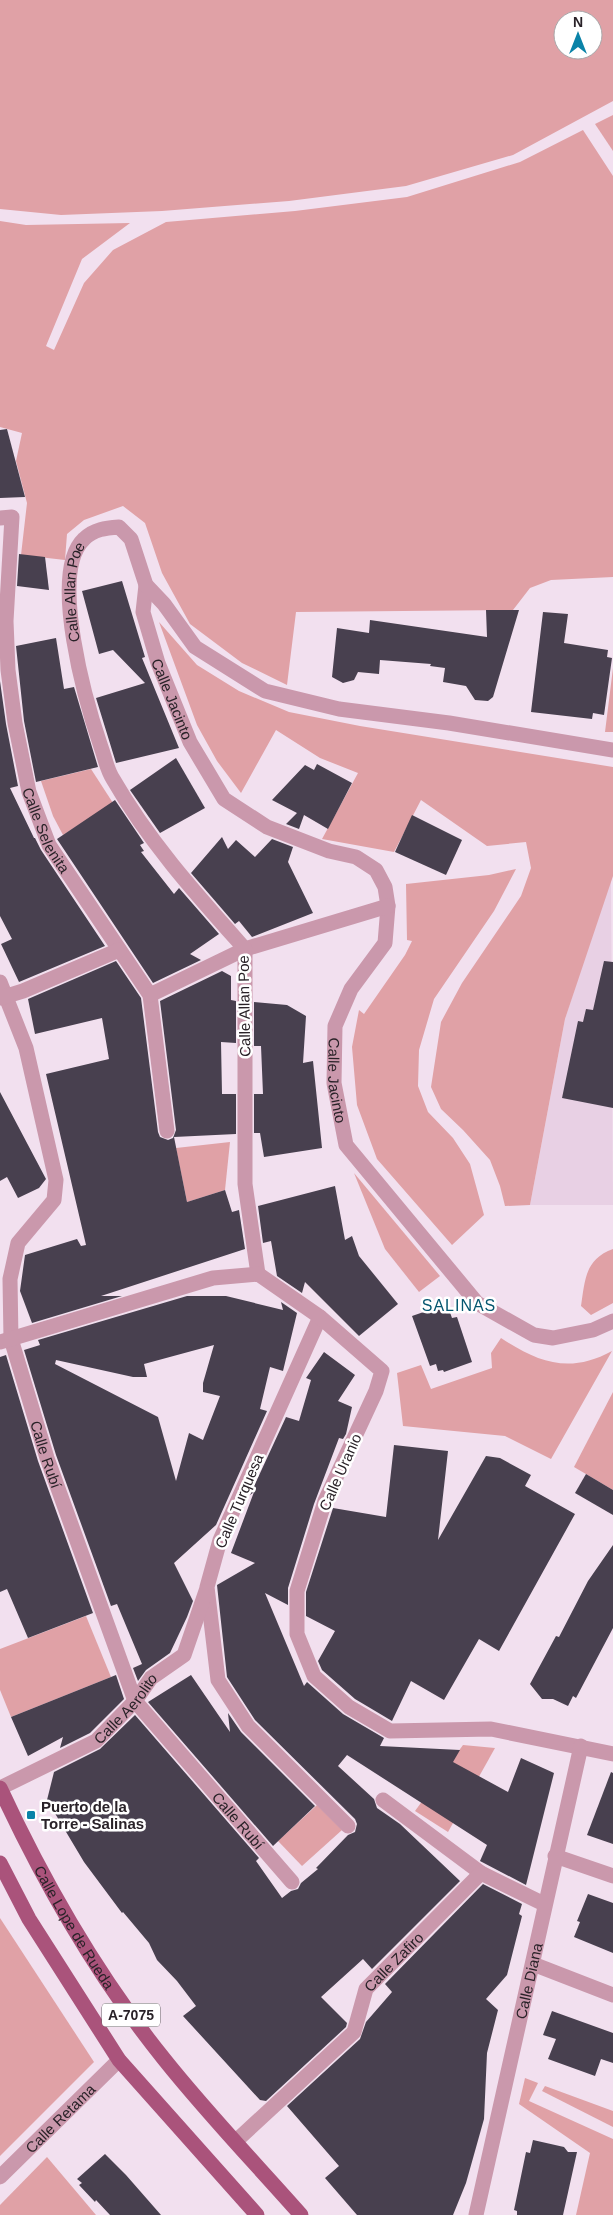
<svg xmlns="http://www.w3.org/2000/svg" width="613" height="2215" font-family="Helvetica,sans-serif">
<style>
.built{fill:#e8d0e4}
.green{fill:#e0a1a6;fill-rule:evenodd}
.building{fill:#48404f;fill-rule:evenodd}
.lines{fill:none;stroke-linecap:round;stroke-linejoin:round}
.street{stroke:#ca98ac;stroke-width:15}
.primary{stroke:#aa537b;stroke-width:15}
.poi-dot{fill:#0a83a8;stroke:#fff;stroke-width:2}
.labels{text-anchor:middle;dominant-baseline:central;stroke-width:5;stroke-linejoin:round;paint-order:stroke}
.shield{fill:#fff;stroke:#696468;stroke-width:1}
.shield-label{font-size:14px;font-weight:bold;fill:#292228}
.street-label{font-size:15px;fill:#292228;stroke:#fff}
.poi-label{font-size:15px;font-weight:bold;fill:#292228;stroke:#fff;text-anchor:start}
.neighbourhood-label{font-size:16px;letter-spacing:1px;fill:#04566f;stroke:#fff}
</style>
<rect width="100%" height="100%" fill="#f2e0ef"/>
<polygon class="built" points="611,876 613,1205 530,1205 565,1019"/>
<g class="green">
<path d="M0,0H613V101L513,155L406,186L289,201L162,211L61,215L0,209ZM563,20H593V50H563Z"/>
<polygon points="613,115 613,151 595,124"/>
<polygon points="583,130 613,176 613,577 551,580 530,588 513,610 296,612 287,685 242,663 190,624 162,573 145,523 123,506 84,520 67,534 65,560 21,555 27,503 16,461 22,433 0,427 0,221 26,225 130,223 82,259 46,346 54,350 84,283 113,250 166,222 295,211 407,197 520,162"/>
<polygon points="159,622 197,665 239,691 289,712 360,726 613,767 613,876 565,1019 530,1205 505,1206 500,1186 490,1160 463,1130 441,1109 431,1087 441,1022 462,983 521,896 531,868 526,842 487,846 421,800 394,852 322,839 358,773 320,758 276,730 241,793 217,761 197,725"/>
<polygon points="613,668 613,732 605,732"/>
<polygon points="91,769 113,803 63,835 53,816 41,781"/>
<polygon points="516,869 494,911 434,999 419,1050 418,1086 428,1112 453,1138 470,1164 484,1215 452,1245 377,1159 357,1105 352,1047 359,1010 364,1014 405,955 412,941 407,940 406,884 489,875"/>
<polygon points="230,1142 225,1190 187,1202 176,1148"/>
<polygon points="354,1173 440,1276 419,1292 385,1249"/>
<path d="M613,1249V1303L591,1315L581,1306C585,1280 585,1259 613,1249Z"/>
<path d="M501,1338C539,1363 570,1374 612,1351L551,1459L505,1436L403,1426L397,1373L421,1365L431,1389L492,1368L491,1353Z"/>
<polygon points="613,1392 613,1490 574,1467"/>
<polygon points="86,1616 111,1677 11,1717 0,1690 0,1649"/>
<polygon points="463,1745 495,1748 448,1832 415,1811"/>
<polygon points="317,1805 342,1830 302,1866 278,1841"/>
<polygon points="0,1918 94,2062 0,2156"/>
<polygon points="525,2078 538,2083 529,2101 613,2139 613,2215 576,2215 590,2153 519,2104"/>
<polygon points="545,2086 613,2111 613,2127 542,2091"/>
<polygon points="47,2157 96,2215 0,2215 0,2205"/>
</g>
<g class="building">
<polygon points="7,429 25,497 0,498 0,430"/>
<polygon points="19,554 45,557 49,590 17,586"/>
<polygon points="122,581 145,657 142,658 179,748 116,763 96,698 145,683 113,650 99,654 82,591"/>
<polygon points="486,610 519,610 493,697 488,701 475,700 466,686 443,682 445,668 430,666 431,664 380,660 379,674 358,672 354,680 343,683 332,677 337,628 369,633 370,620 487,637"/>
<polygon points="543,612 568,614 564,643 608,650 607,657 612,658 604,715 593,713 592,719 531,712"/>
<polygon points="56,638 64,689 74,687 98,767 36,782 24,721 16,646"/>
<polygon points="0,681 6,724 18,786 10,788 34,838 35,838 41,850 105,946 19,982 1,944 12,939 0,916"/>
<polygon points="176,758 205,808 160,833 130,790"/>
<polygon points="317,764 352,783 328,829 304,815 299,829 286,824 297,813 272,800 305,765 314,770"/>
<polygon points="115,800 144,843 140,845 144,851 141,852 174,894 179,888 219,934 190,954 201,960 153,983 57,839"/>
<polygon points="412,815 462,840 446,875 395,852"/>
<polygon points="222,837 228,849 236,840 255,857 272,839 293,847 288,862 313,913 252,937 239,921 235,924 191,873"/>
<polygon points="116,961 141,998 158,1132 160,1137 168,1140 173,1138 176,1130 160,1001 222,971 231,976 231,1000 236,1001 236,1043 221,1042 222,1094 236,1094 236,1134 174,1137 187,1202 225,1190 232,1212 239,1210 245,1249 101,1296 122,1296 32,1323 20,1291 25,1255 77,1239 81,1246 86,1245 46,1074 109,1059 102,1018 35,1034 28,999"/>
<polygon points="604,961 613,962 613,1108 562,1098 578,1021 583,1022 586,1009 593,1010"/>
<polygon points="254,1002 287,1005 306,1016 303,1063 313,1061 322,1148 264,1157 260,1133 254,1133 254,1094 263,1094 261,1046 254,1046"/>
<polygon points="0,1092 46,1179 39,1188 18,1198 7,1177 0,1181"/>
<polygon points="335,1186 345,1240 352,1236 359,1256 398,1304 359,1336 305,1282 302,1293 277,1276 271,1241 263,1243 258,1206"/>
<path d="M187,1296H226L283,1310L281,1302L297,1313L283,1371L270,1367L260,1409L267,1411L216,1525L174,1563L193,1601L187,1617L170,1653L146,1670L138,1681L133,1668L142,1664L117,1604L111,1606L56,1455L24,1350L40,1345L38,1340ZM214,1345L203,1383V1392L220,1396L203,1440L189,1433L176,1481L158,1417L55,1364L56,1360L133,1377H147L144,1364Z"/>
<polygon points="447,1304 452,1318 457,1317 472,1362 444,1372 443,1370 438,1371 436,1364 430,1366 412,1316"/>
<polygon points="324,1352 355,1375 338,1401 352,1407 346,1434 343,1439 339,1438 314,1504 288,1588 288,1605 265,1593 304,1686 307,1682 343,1714 384,1738 380,1746 460,1750 453,1762 508,1792 521,1758 554,1773 526,1885 480,1861 487,1845 347,1755 338,1766 374,1799 377,1808 400,1824 460,1881 372,1969 363,1959 321,1997 347,2023 346,2027 266,2101 260,2100 183,2016 196,2006 177,1981 157,1960 149,1943 123,1912 122,1913 84,1862 47,1800 54,1772 100,1749 135,1715 259,1858 256,1861 282,1898 291,1891 298,1889 301,1883 318,1869 316,1868 348,1835 355,1832 357,1824 355,1819 255,1720 227,1677 217,1585 255,1563 231,1553 254,1492 250,1495 286,1417 299,1421 311,1380 306,1378"/>
<polygon points="6,1355 38,1461 93,1613 28,1638 7,1589 0,1592 0,1357"/>
<polygon points="394,1445 448,1451 438,1540 486,1456 500,1458 531,1475 525,1486 575,1514 499,1651 479,1639 444,1700 411,1681 392,1721 355,1699 322,1670 318,1661 335,1631 306,1616 306,1592 333,1508 386,1517"/>
<polygon points="586,1474 613,1490 613,1515 575,1493"/>
<polygon points="613,1545 613,1628 576,1698 573,1696 568,1706 553,1699 542,1699 530,1684 556,1636 559,1637 588,1581"/>
<polygon points="116,1675 124,1699 90,1733 60,1748 63,1737 28,1756 11,1717"/>
<polygon points="191,1675 230,1732 228,1713 241,1732 315,1806 273,1846 148,1702"/>
<polygon points="611,1772 613,1773 613,1844 587,1835"/>
<polygon points="483,1884 522,1904 519,1914 522,1916 507,1975 486,1999 498,2010 487,2053 484,2119 466,2183 453,2215 357,2215 325,2178 339,2166 287,2106 360,2039 366,2022 392,1992 385,1984"/>
<polygon points="588,1894 613,1903 613,1953 574,1937 580,1922 577,1921"/>
<polygon points="552,2011 613,2033 613,2063 601,2059 595,2076 548,2059 556,2039 543,2035"/>
<polygon points="533,2140 564,2147 568,2152 577,2152 563,2215 517,2215 517,2211 514,2210 526,2152 530,2153"/>
<polygon points="105,2154 126,2175 161,2215 110,2215 96,2200 95,2202 79,2185 82,2183 77,2179"/>
</g>
<g class="lines">
<g class="street">
<path id="s1" d="M0,518L12,517L6,621L8,670L15,723L29,792L49,845L150,995L167,1131"/>
<path id="s2" d="M146,585L143,612L158,663L190,742L224,799L267,827L329,851L356,857L376,870L385,887L388,906L385,943L351,989L335,1026L334,1083L346,1145L477,1303L534,1335L553,1338L593,1330L613,1321"/>
<path id="s3" d="M0,982L26,1048L56,1180L54,1200L18,1243L10,1279L11,1339L47,1458L135,1701L292,1882"/>
<polyline points="150,995 245,949 388,906"/>
<polyline points="0,998 23,991 119,950"/>
<path id="s4" d="M258,1274L245,1184V949C197,895 149,842 113,779C107,770 105,758 101,747C87,706 48,573 84,539C94,529 106,528 119,527L131,539L146,585L164,604L195,647L265,691L339,709L449,723L613,750"/>
<polyline points="320,1317 220,1540 207,1587 218,1680 248,1726 348,1826"/>
<polyline points="0,1342 213,1278 258,1274 320,1317 382,1371 376,1391 325,1501 297,1591 297,1634 314,1676 349,1707 390,1731 491,1729 613,1754"/>
<path id="s5" d="M0,1788L96,1741L135,1701L151,1678L184,1655L206,1591"/>
<polyline points="383,1800 481,1873 544,1904"/>
<polyline points="555,1856 613,1876"/>
<polyline points="533,1964 613,1995"/>
<path id="s6" d="M236,2141L354,2032L366,1989L481,1873"/>
<path id="s7" d="M0,2177L119,2060"/>
<path id="s8" d="M476,2215L581,1746"/>
</g>
<g class="primary">
<path id="s9" d="M0,1788C44,1883 98,1977 164,2059C207,2113 255,2163 301,2215"/>
<polyline points="0,1863 29,1919 119,2060 257,2215"/>
</g>
</g>
<rect class="poi-dot" x="26" y="1810" width="10" height="10" rx="2.5"/>
<g class="labels">
<rect class="shield" x="102" y="2003.5" width="58" height="23" rx="4"/>
<g class="shield-label">
<text x="131" y="2015">A-7075</text>
</g>
<g class="street-label">
<text stroke="none"><textPath href="#s4" startOffset="735">Calle Allan Poe</textPath></text>
<text stroke="none"><textPath href="#s2" startOffset="119">Calle Jacinto</textPath></text>
<text stroke="none"><textPath href="#s1" startOffset="331">Calle Selenita</textPath></text>
<text transform="translate(244 1006) rotate(-91)">Calle Allan Poe</text>
<text stroke="none"><textPath href="#s2" startOffset="629">Calle Jacinto</textPath></text>
<text stroke="none"><textPath href="#s3" startOffset="500">Calle Rubí</textPath></text>
<text transform="translate(340 1472) rotate(-66)">Calle Uranio</text>
<text transform="translate(239 1501) rotate(-67)">Calle Turquesa</text>
<text stroke="none"><textPath href="#s5" startOffset="151">Calle Aerolito</textPath></text>
<text stroke="none"><textPath href="#s3" startOffset="920">Calle Rubí</textPath></text>
<text stroke="none"><textPath href="#s9" startOffset="158">Calle Lope de Rueda</textPath></text>
<text stroke="none"><textPath href="#s6" startOffset="244">Calle Zafiro</textPath></text>
<text stroke="none"><textPath href="#s8" startOffset="240">Calle Diana</textPath></text>
<text stroke="none"><textPath href="#s7" startOffset="84">Calle Retama</textPath></text>
</g>
<g class="poi-label">
<text x="41" y="1806">Puerto de la<tspan x="41" dy="17">Torre - Salinas</tspan></text>
</g>
<g class="neighbourhood-label">
<text x="459" y="1305">SALINAS</text>
</g>
</g>
<g transform="translate(578 35)"><circle r="24" fill="#ffffff" stroke="#a9a7a9"/>
<path d="M0-4L9 19L0 12L-9 19Z" fill="#0a83a8"/>
<text y="-8" font-size="14" font-weight="bold" text-anchor="middle" fill="#292228">N</text>
</g>
</svg>
